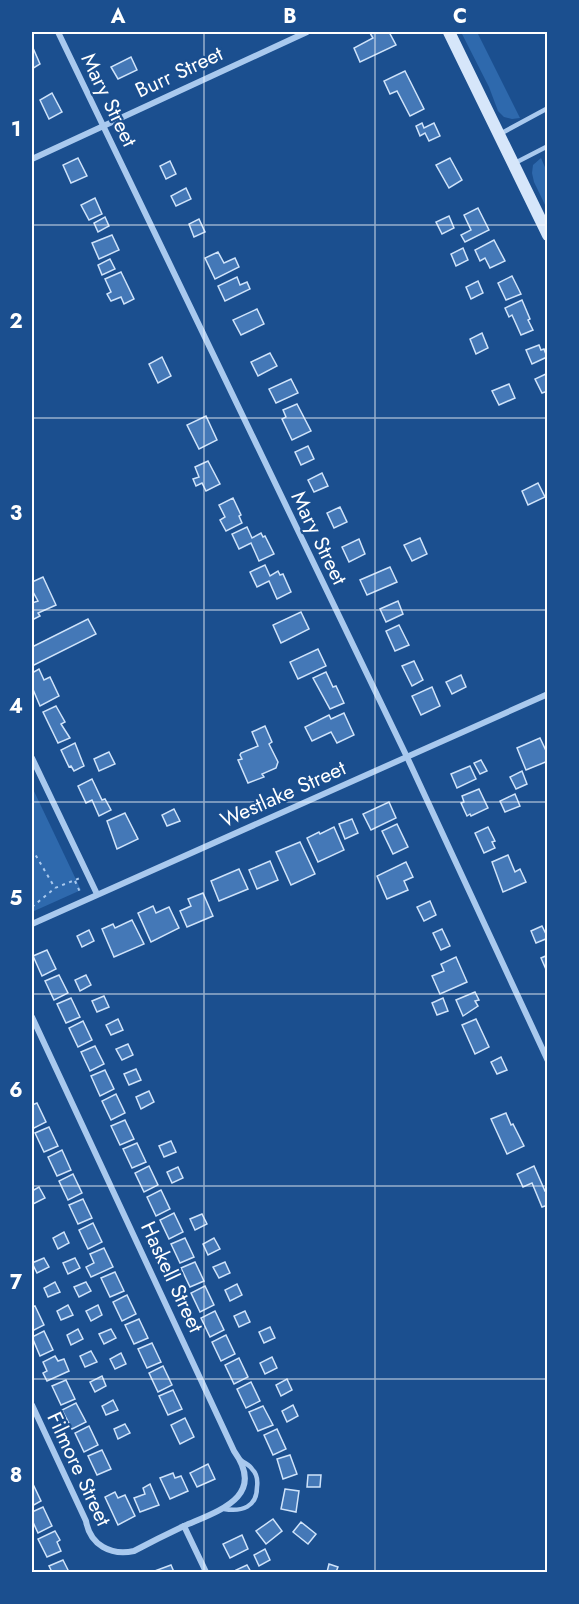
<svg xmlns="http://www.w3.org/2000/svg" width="579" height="1604" font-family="Jost,sans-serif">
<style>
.green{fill:#2e69ad}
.building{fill:#4478b7;stroke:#cfe3fa;stroke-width:1.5}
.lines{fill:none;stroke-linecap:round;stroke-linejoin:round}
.path{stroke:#a9c9ee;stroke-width:2;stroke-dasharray:3 4.5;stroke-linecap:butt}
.lane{stroke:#a9c9ee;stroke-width:4.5}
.street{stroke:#a9c9ee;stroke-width:6}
.secondary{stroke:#d6e6fa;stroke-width:12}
.grid{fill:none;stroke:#fff;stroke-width:1.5;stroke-opacity:0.55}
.labels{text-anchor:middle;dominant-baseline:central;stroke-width:4.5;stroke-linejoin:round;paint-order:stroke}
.street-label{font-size:21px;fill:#fff;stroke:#1b4f8f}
.neatline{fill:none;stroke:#fff;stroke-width:2}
.grid-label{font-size:20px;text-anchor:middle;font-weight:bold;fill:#fff}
</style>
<rect width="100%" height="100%" fill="#1b4f8f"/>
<g class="green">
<polygon points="461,32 477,32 520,118 512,119 504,117 498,111 489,87"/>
<polygon points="541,158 547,172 547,209 534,182 532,173 533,165"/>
<polygon points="32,787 81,890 32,912"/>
</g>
<g class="building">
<polygon points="372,32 389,32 396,45 360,62 354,48 373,38 370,33"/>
<polygon points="33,48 40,64 32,69 32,49"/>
<polygon points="131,57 137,70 118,79 111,67"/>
<polygon points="405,71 424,109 410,116 397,91 390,94 384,81"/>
<polygon points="52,93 62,112 49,119 40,100"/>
<polygon points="422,123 424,128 434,123 440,136 429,141 425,133 420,136 416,126"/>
<polygon points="78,158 87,176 71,183 63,165"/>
<polygon points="450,158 462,180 449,188 436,165"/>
<polygon points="170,161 176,174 166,179 160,166"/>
<polygon points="186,188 191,199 176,206 171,196"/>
<polygon points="95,198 102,214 89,220 81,205"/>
<polygon points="478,208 489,230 465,242 461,235 471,230 464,215"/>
<polygon points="449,216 454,228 442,234 436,222"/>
<polygon points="105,217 109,226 98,232 94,223"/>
<polygon points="199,219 205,232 194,237 189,224"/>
<polygon points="112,235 119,250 99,259 92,243"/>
<polygon points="494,240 505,261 490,268 485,258 480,261 475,250"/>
<polygon points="463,248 468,260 456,266 451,254"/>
<polygon points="218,252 224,263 235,258 239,267 215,279 205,258"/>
<polygon points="110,259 115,269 102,275 98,265"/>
<polygon points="121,272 134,299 124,304 121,297 111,301 107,294 111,292 105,279"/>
<polygon points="512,276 521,294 506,300 498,283"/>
<polygon points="237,277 240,285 247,282 250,289 225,301 218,286"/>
<polygon points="478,281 483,293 471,299 466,287"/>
<polygon points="522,300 530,319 528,320 533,330 521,335 512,315 509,317 505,308"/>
<polygon points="257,309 264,324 241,335 233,320"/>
<polygon points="482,333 488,348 476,354 470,339"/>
<polygon points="539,345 541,350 544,349 547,357 532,364 526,350"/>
<polygon points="270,353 277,366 258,376 251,362"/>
<polygon points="162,357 171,376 158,383 149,364"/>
<polygon points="548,373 548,391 542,393 535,379"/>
<polygon points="291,379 298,393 276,403 269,389"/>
<polygon points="509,384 515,398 499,405 492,391"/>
<polygon points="297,404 311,431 292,440 282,419 286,417 283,410"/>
<polygon points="206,416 217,440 199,449 187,425"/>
<polygon points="308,446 314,459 301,465 295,452"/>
<polygon points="208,461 220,484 206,491 202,483 196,486 193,479 199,477 195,467"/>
<polygon points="322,473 328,486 314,492 308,480"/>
<polygon points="538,483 545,497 528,505 522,491"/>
<polygon points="233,498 241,515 239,516 242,523 226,531 220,520 225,517 219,505"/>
<polygon points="340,507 347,522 334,528 327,513"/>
<polygon points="247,527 252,538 261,533 263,537 265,536 274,554 259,561 251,543 239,549 232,534"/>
<polygon points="420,538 427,554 412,561 404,545"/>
<polygon points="359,539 365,554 349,562 342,547"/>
<polygon points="265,565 270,576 278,571 280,575 283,574 291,592 277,599 269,581 257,587 250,572"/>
<polygon points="390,567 397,582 367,595 360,580"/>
<polygon points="43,577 56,605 38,613 40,616 32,620 32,603 38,601 32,590 32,582"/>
<polygon points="398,601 403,614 386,622 380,609"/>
<polygon points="301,612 309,629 281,643 273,625"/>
<polygon points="88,619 96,634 32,666 32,647"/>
<polygon points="399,625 409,645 395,651 386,631"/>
<polygon points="318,649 326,666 298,679 290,662"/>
<polygon points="414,661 423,680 412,686 402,666"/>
<polygon points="39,669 44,680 50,677 59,696 40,706 32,687 32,673"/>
<polygon points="326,672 333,687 336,686 344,703 330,709 313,678"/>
<polygon points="461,675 466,687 452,694 446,682"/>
<polygon points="432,687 440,706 421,715 412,696"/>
<polygon points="56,706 65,722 61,724 70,738 58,743 43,712"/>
<polygon points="344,713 354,735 337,743 331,732 312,741 305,727 329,715 331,719"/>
<polygon points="265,726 272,742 269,744 278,762 276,768 262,774 264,777 248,783 238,760 242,759 240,755 241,753 258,746 252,732"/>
<polygon points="540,738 548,755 548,761 526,770 517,748"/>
<polygon points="75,743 84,766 74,771 71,766 69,767 61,750"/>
<polygon points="109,752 115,764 99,771 94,759"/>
<polygon points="481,760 487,771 480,774 474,763"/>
<polygon points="470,766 476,779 457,788 451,774"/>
<polygon points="522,771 527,784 516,789 510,777"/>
<polygon points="92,779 102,800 105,799 111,810 99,816 92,800 86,803 78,786"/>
<polygon points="479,789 488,808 471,816 470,814 467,816 461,803 464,802 462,796"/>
<polygon points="515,794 520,806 505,812 500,801"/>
<polygon points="389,802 396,818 371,830 363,814"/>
<polygon points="174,809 180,821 167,826 162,815"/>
<polygon points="125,813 138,839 117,849 107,821"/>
<polygon points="352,819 358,833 345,839 339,824"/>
<polygon points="397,824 408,847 393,854 382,831"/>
<polygon points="334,827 344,850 318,862 307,838 319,832 320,834"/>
<polygon points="488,827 495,841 492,842 495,848 484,853 475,833"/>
<polygon points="300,842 315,874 291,885 276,852"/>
<polygon points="508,855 515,872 520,869 526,882 503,892 492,862"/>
<polygon points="270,861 278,880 257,889 249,870"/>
<polygon points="406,862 413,877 404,881 408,890 387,899 377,876"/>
<polygon points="239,869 248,889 219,901 211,881"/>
<polygon points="203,893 213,916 187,927 180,911 191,906 188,899"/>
<polygon points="430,901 436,915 424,921 417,907"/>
<polygon points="153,906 156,913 169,907 179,928 151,942 138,913"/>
<polygon points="132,920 144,944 114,957 102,929 113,924 115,928"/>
<polygon points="542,926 548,938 536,943 531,931"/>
<polygon points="442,929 450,946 441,950 433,933"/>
<polygon points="89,930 94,941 82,947 77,936"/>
<polygon points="47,950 56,969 42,976 33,956"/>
<polygon points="548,955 548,974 541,958"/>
<polygon points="456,957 467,982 440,994 432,976 444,971 441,964"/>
<polygon points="59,975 68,993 54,1000 45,981"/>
<polygon points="86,975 91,985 80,991 75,980"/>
<polygon points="475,992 479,1000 475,1001 478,1006 463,1016 456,1000"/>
<polygon points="104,996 109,1007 97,1012 92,1001"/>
<polygon points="71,998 80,1017 66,1023 57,1004"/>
<polygon points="443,998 448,1011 437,1015 432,1003"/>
<polygon points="118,1019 123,1030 111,1035 106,1025"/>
<polygon points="476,1019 489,1047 475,1054 462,1025"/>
<polygon points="83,1021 92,1040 78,1047 69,1028"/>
<polygon points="128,1044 133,1055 122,1060 116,1049"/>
<polygon points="95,1046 104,1064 90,1071 81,1052"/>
<polygon points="501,1057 507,1070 497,1074 491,1062"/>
<polygon points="136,1069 141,1080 129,1085 124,1074"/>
<polygon points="105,1070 114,1089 100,1096 91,1076"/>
<polygon points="149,1091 154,1102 141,1109 136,1097"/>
<polygon points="116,1094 125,1113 111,1120 102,1101"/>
<polygon points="37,1103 46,1122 32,1129 32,1105"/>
<polygon points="506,1113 511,1125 513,1124 524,1146 507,1154 491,1119"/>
<polygon points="125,1120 134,1139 120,1145 111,1126"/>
<polygon points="49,1127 58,1146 44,1152 35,1133"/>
<polygon points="171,1141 176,1152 164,1157 159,1146"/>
<polygon points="137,1143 146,1162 132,1168 123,1149"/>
<polygon points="62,1150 71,1170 57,1176 48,1157"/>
<polygon points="149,1166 158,1185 144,1192 135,1173"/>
<polygon points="534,1166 545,1191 548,1190 548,1205 542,1207 532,1183 523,1187 517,1174"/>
<polygon points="178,1167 183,1178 172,1183 167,1172"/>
<polygon points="73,1174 82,1193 68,1200 59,1181"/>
<polygon points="39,1187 45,1198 33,1204 32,1191"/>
<polygon points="161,1190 170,1209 156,1216 147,1197"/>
<polygon points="83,1199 92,1218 78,1224 69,1205"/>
<polygon points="174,1213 183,1232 169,1239 160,1220"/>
<polygon points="202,1214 207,1224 195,1230 190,1219"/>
<polygon points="93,1223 102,1242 88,1249 79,1230"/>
<polygon points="64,1232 69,1243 58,1249 53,1238"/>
<polygon points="185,1238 194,1257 180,1263 171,1244"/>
<polygon points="214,1238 220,1249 208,1255 203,1244"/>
<polygon points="104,1248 113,1267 91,1277 86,1267 94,1263 90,1254"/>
<polygon points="44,1258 49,1267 37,1273 32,1263"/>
<polygon points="75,1258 80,1268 68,1274 63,1263"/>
<polygon points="195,1262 204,1281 190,1287 181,1268"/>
<polygon points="225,1262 230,1273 219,1278 213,1267"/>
<polygon points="115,1272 124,1291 110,1297 101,1278"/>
<polygon points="55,1282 60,1292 48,1297 44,1288"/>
<polygon points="86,1282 91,1291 79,1297 74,1287"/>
<polygon points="237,1284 242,1295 230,1301 225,1290"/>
<polygon points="205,1286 214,1305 200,1312 191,1293"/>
<polygon points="127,1295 136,1314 122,1321 113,1302"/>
<polygon points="68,1305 73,1315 61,1320 57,1311"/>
<polygon points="98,1305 102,1315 91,1321 86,1311"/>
<polygon points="35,1306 44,1325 32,1331 32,1307"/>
<polygon points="215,1311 224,1330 210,1337 201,1318"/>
<polygon points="245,1311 250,1322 239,1327 234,1316"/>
<polygon points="139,1319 148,1338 134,1344 125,1325"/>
<polygon points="270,1327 275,1338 264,1343 259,1332"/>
<polygon points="78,1329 83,1339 71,1345 67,1335"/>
<polygon points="111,1329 116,1338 104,1344 99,1334"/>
<polygon points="44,1331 53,1350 40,1356 32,1337"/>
<polygon points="226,1335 235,1354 221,1361 212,1342"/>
<polygon points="152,1343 161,1362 147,1368 138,1349"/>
<polygon points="91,1351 97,1362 85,1367 80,1356"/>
<polygon points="121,1353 126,1364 115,1369 110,1359"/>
<polygon points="55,1356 58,1361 64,1359 69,1371 47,1381 43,1373 47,1371 43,1362"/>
<polygon points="272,1357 277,1368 265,1374 260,1363"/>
<polygon points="239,1358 248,1377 234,1384 225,1365"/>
<polygon points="163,1366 172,1385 158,1392 149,1373"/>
<polygon points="102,1376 106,1386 95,1392 90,1382"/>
<polygon points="287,1379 292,1390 281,1396 276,1385"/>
<polygon points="66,1380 75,1399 61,1405 52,1386"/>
<polygon points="251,1382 260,1401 246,1408 237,1389"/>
<polygon points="173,1390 182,1409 168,1415 159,1396"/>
<polygon points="113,1400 118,1410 106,1415 102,1406"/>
<polygon points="76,1403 86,1422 72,1429 62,1410"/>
<polygon points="293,1405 298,1416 287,1422 282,1411"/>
<polygon points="263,1406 273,1425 258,1431 249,1412"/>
<polygon points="185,1418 194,1437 180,1444 171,1425"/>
<polygon points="125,1424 130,1433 118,1439 114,1429"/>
<polygon points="89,1426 98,1445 84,1452 75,1433"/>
<polygon points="277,1429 286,1449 273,1455 264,1435"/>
<polygon points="102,1450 111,1469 97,1475 88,1456"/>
<polygon points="290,1455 297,1474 283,1479 277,1459"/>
<polygon points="208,1464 215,1479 197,1487 190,1473"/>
<polygon points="173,1473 175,1478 181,1476 188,1491 170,1499 160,1478"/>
<polygon points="308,1475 321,1475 320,1487 307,1487"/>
<polygon points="32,1482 41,1501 32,1506"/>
<polygon points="150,1484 159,1505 140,1512 134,1498 145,1494 143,1488"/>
<polygon points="285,1489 299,1491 296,1512 281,1509"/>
<polygon points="115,1492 118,1498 125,1495 135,1516 118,1525 105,1497"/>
<polygon points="43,1507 52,1526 38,1533 32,1520 32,1512"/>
<polygon points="273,1519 282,1531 266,1544 256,1531"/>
<polygon points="301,1522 316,1534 308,1544 293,1532"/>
<polygon points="55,1531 60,1540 57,1542 61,1551 47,1557 38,1539"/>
<polygon points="242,1535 248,1549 230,1558 223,1544"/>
<polygon points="265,1549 270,1560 259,1566 254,1555"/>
<polygon points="63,1560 69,1572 52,1572 49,1566"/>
<polygon points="329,1564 338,1567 336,1572 327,1572"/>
<polygon points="171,1565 174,1572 152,1572"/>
<polygon points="247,1565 251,1572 237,1572 236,1570"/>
</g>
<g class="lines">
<g class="path">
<polyline points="32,849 55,888"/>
<polyline points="75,881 80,892"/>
<polyline points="32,907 55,888 80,878"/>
</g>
<g class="lane">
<polyline points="500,134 548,108"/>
<polyline points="515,163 548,146"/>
<path d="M224,1509C242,1512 257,1507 257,1487C258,1480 257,1474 252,1469C250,1465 244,1463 241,1460"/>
</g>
<g class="street">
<polyline points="58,32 407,757 548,1061"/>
<polyline points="32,159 307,32"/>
<polyline points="32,758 97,894"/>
<polyline points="32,924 548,694"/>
<path d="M32,1017L234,1451C267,1497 218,1511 184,1526C167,1534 151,1542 134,1551C111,1556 90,1545 86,1521L32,1405"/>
<polyline points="184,1526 206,1572"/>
</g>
<polyline class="secondary" points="449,32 548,235"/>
</g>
<path class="grid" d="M204,32V1572M375,32V1572M32,225H548M32,418H548M32,610H548M32,802H548M32,994H548M32,1186H548M32,1379H548"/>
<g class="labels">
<g class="street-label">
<text transform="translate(179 72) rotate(-25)">Burr Street</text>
<text transform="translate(109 100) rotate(64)">Mary Street</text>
<text transform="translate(319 538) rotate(64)">Mary Street</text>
<text transform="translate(283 794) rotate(-24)">Westlake Street</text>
<text transform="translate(172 1277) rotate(65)">Haskell Street</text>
<text transform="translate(79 1469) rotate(65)">Filmore Street</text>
</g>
</g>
<rect width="579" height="1604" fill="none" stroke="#1b4f8f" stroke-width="66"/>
<rect x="33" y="33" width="513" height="1538" class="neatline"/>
<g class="grid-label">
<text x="118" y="23">A</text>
<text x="290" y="23">B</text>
<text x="460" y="23">C</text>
<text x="16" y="136">1</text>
<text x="16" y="328">2</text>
<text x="16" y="520">3</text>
<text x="16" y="713">4</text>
<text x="16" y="905">5</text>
<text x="16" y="1097">6</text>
<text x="16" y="1289">7</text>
<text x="16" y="1482">8</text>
</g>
</svg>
